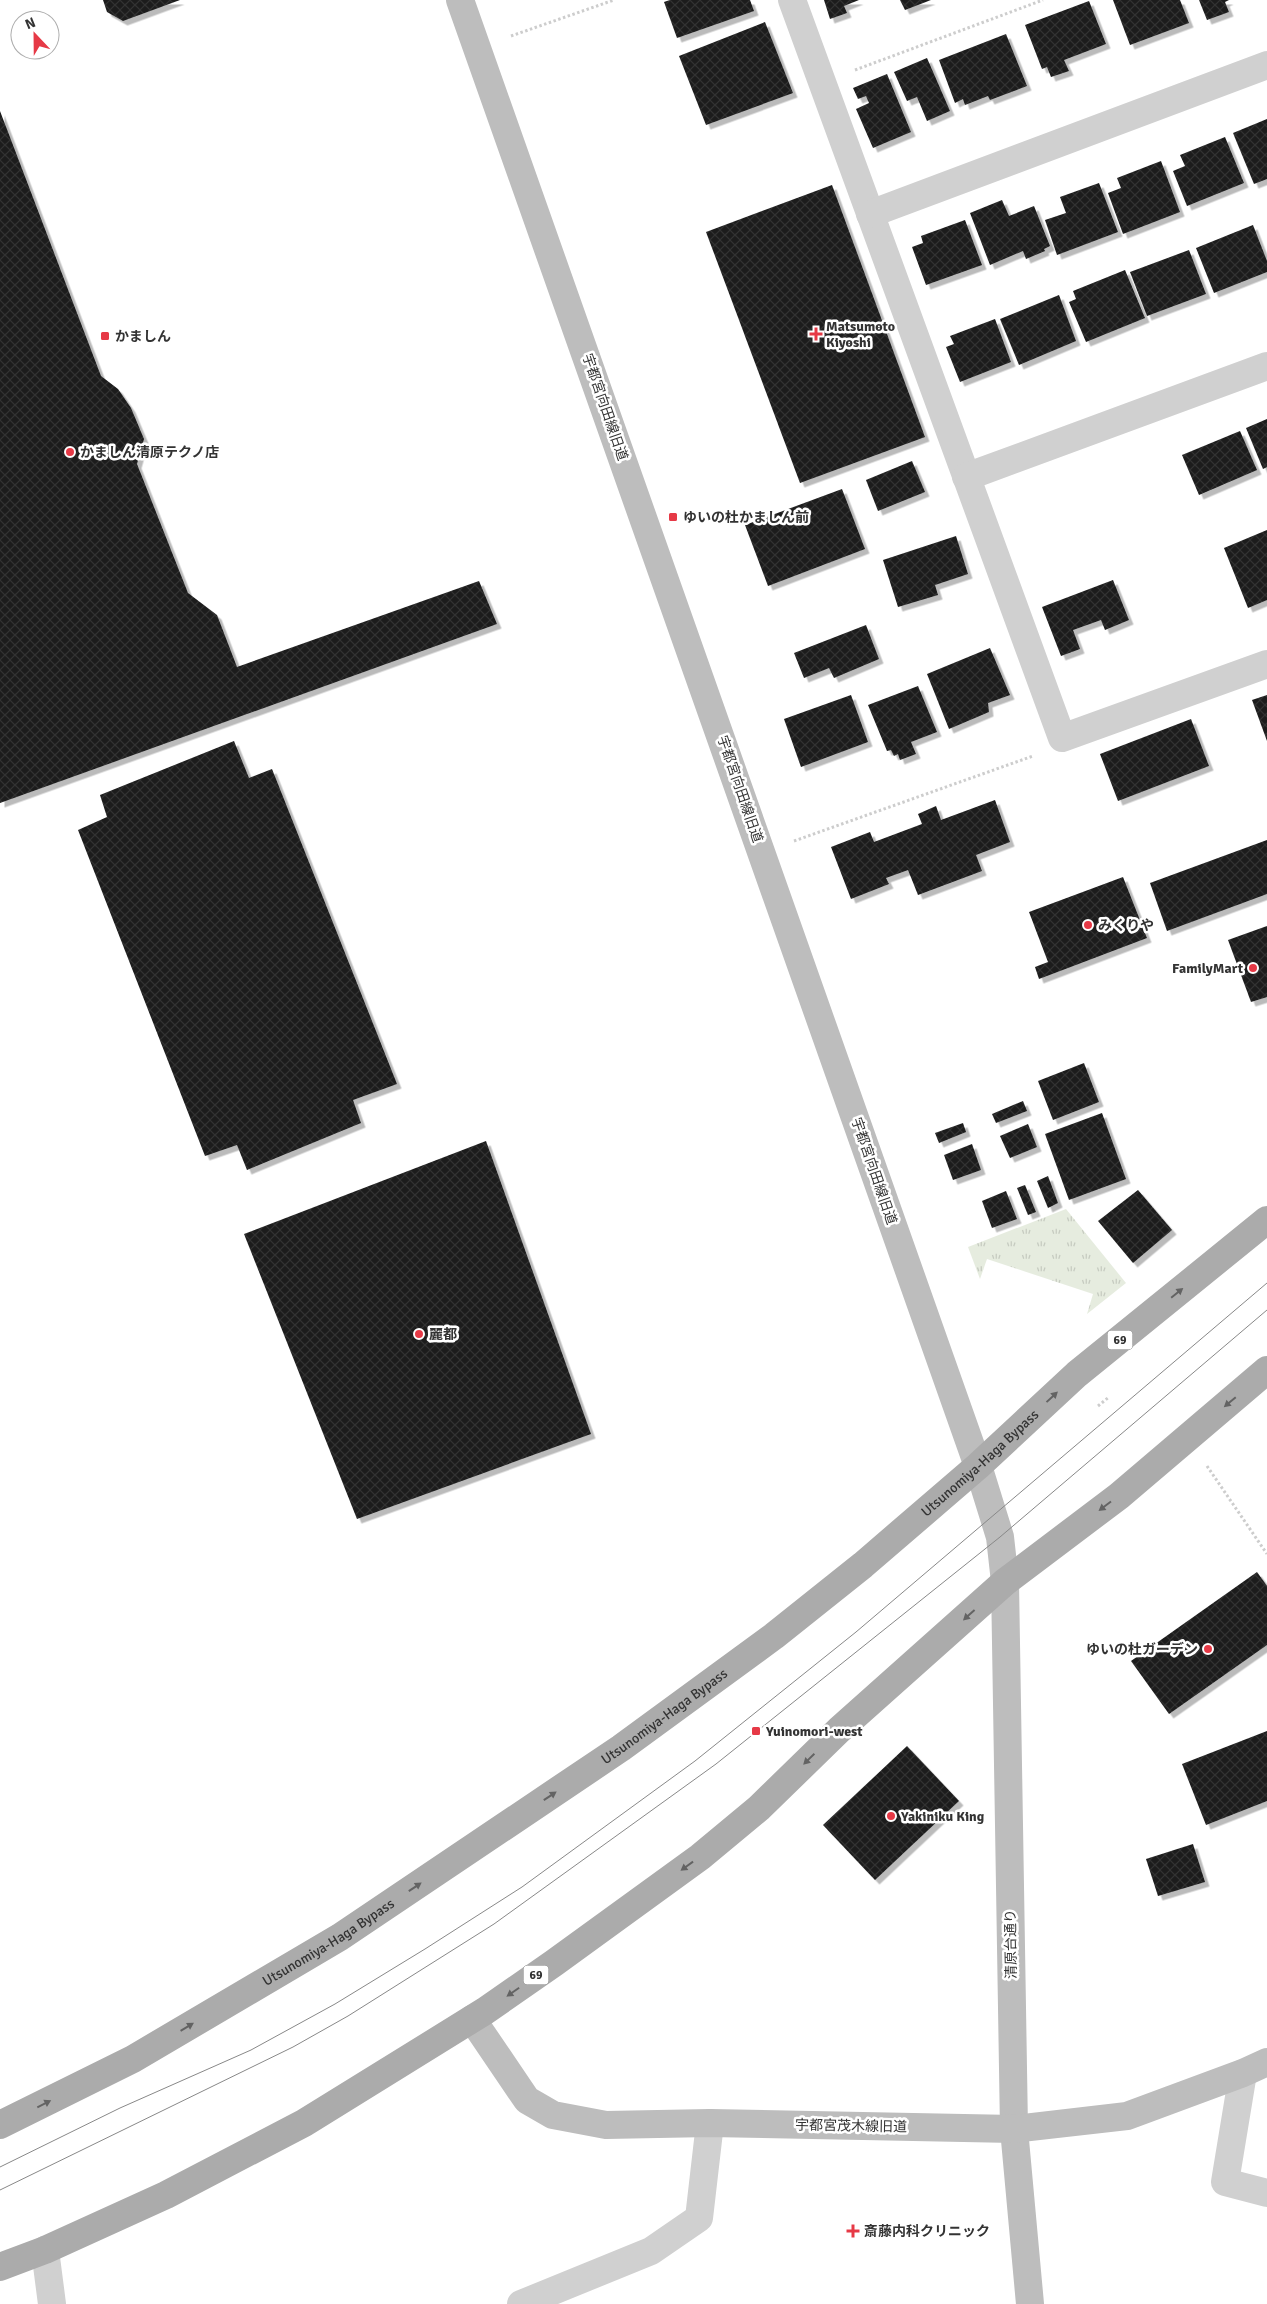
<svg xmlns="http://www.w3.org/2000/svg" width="1267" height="2304" font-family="Signika,'Noto Sans JP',sans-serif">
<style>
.grass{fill:url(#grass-tufts)}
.building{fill:url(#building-cross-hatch);filter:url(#shadow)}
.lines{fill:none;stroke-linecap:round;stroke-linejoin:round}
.path{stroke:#cdcdcd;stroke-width:3;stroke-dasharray:2.5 2.5;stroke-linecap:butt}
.street{stroke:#d0d0d0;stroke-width:28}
.secondary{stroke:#bdbdbd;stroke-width:28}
.primary{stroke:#ababab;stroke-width:28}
.tram{stroke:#888;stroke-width:1}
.oneway{fill:#636363}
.poi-dot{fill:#e63946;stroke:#fff;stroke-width:2}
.labels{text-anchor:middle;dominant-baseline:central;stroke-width:5;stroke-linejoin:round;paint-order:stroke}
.shield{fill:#fff;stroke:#707070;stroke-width:1}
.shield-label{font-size:12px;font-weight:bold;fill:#333}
.poi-label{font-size:14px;font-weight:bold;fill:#333;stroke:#fff;text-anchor:start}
.street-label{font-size:14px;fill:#333;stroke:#fff}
</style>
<defs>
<pattern id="grass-tufts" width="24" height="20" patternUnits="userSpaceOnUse" patternTransform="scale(1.25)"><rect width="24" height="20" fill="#e6ecdf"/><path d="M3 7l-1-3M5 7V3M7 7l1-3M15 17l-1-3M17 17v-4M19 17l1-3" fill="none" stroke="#c6cbc0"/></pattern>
<pattern id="building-cross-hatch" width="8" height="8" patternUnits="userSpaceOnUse" patternTransform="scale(1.25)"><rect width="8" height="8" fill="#1a1a1a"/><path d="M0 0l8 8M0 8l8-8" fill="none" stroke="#333"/></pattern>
<filter id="shadow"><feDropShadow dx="4.5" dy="4.5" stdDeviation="0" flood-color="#0004"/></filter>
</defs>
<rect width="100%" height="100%" fill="#fff"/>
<polygon class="grass" points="1066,1209 1126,1283 1087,1314 1093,1294 987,1259 980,1279 968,1247"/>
<g class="building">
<polygon points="103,0 180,0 123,21 107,12"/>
<polygon points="670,0 750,0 754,11 677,38 664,2"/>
<polygon points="824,0 859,0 844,6 847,13 830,19"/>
<polygon points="900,0 931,0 905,10"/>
<polygon points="1113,0 1180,0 1189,23 1130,45"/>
<polygon points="1199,0 1229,0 1225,2 1229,12 1207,20"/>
<polygon points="1089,1 1106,44 1064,60 1069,71 1051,77 1047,67 1042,69 1025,25"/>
<polygon points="765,22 793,93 706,125 679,56"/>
<polygon points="1006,34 1027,86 990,100 988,96 965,105 963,99 955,103 939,60"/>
<polygon points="927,58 950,111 927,121 917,97 907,101 894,72"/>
<polygon points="887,74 911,132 873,148 856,109 869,103 866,96 858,99 853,88"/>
<polygon points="0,111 101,376 118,389 131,408 144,439 137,464 188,593 217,615 237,667 479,581 497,624 0,803"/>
<polygon points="1267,119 1267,179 1254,184 1233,133"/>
<polygon points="1225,137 1244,183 1187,206 1173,171 1185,166 1180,155"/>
<polygon points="1161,161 1180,212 1123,234 1108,193 1121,188 1117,178"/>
<polygon points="1099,183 1118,232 1057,255 1045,220 1066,213 1060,197"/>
<polygon points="832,185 925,437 800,483 706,232"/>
<polygon points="1002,200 1009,216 1034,206 1050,246 1044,249 1045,251 1026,259 1023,251 990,265 970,213"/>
<polygon points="965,220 982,265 926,285 912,247 923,243 921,236"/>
<polygon points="1253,225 1267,261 1267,272 1214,293 1196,248"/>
<polygon points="1189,250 1206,294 1147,316 1130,272"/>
<polygon points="1125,270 1145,318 1086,342 1069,302 1076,299 1073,291"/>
<polygon points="1059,295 1076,341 1019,365 1000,319"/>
<polygon points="995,319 1011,362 960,382 946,347 954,344 950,336"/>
<polygon points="1267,419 1267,467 1263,469 1246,428"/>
<polygon points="1240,431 1257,470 1199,495 1182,455"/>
<polygon points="912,461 925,492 878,511 866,480"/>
<polygon points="842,489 865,549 768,586 745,525"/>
<polygon points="1267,530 1267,600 1248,608 1224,548"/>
<polygon points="956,536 968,574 935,585 938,595 898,607 883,560"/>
<polygon points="1113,580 1129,620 1105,630 1101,620 1073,630 1080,649 1061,656 1042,607"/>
<polygon points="866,625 879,659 834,678 829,668 804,678 794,653"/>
<polygon points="990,648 1010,695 988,703 989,712 949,729 927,674"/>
<polygon points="918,686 937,732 911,742 916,754 900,760 898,754 894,756 891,750 887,751 868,705"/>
<polygon points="851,695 868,742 801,767 784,719"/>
<polygon points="1267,695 1267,741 1252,700"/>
<polygon points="1191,719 1209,766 1118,801 1100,754"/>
<polygon points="234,741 249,778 272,769 397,1084 353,1100 361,1123 247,1170 237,1145 205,1156 78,830 107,817 100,795"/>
<polygon points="995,800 1010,842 976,855 982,871 918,895 908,870 886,878 889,884 851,899 831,847 870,832 874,842 922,824 918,814 936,806 941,820"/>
<polygon points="1267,840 1267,894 1167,931 1150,883"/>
<polygon points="1123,877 1147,938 1039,979 1035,967 1048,962 1029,912"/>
<polygon points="1267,926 1267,997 1251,1002 1228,940"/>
<polygon points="1084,1063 1099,1102 1053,1120 1038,1081"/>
<polygon points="1023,1101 1027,1111 996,1123 992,1114"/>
<polygon points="1102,1113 1126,1179 1069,1200 1045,1134"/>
<polygon points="963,1123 966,1132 939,1143 935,1133"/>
<polygon points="1028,1124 1037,1147 1010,1158 1000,1136"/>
<polygon points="486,1141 591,1434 357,1519 244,1234"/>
<polygon points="972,1144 981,1170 953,1180 944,1155"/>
<polygon points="1048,1176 1058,1203 1048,1208 1037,1181"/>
<polygon points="1025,1185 1036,1212 1028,1215 1017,1188"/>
<polygon points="1138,1190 1172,1230 1133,1263 1098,1221"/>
<polygon points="1006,1191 1017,1219 992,1228 982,1201"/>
<polygon points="1257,1572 1267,1586 1267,1645 1169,1714 1131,1661"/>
<polygon points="1267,1731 1267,1801 1206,1825 1182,1764"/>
<polygon points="907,1746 959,1801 875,1880 823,1825"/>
<polygon points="1193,1844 1205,1882 1158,1896 1146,1859"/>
</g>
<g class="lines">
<g class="path">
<polyline points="511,36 614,0"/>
<polyline points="855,70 1043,0"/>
<polyline points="794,841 1033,756"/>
<polyline points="1098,1406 1109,1397"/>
<polyline points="1207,1466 1267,1554"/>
</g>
<g class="street">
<polyline points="792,0 1062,738 1267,664"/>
<polyline points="870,214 1267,65"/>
<polyline points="966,477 1267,366"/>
<polyline points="1243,2073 1225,2182 1267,2193"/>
<polyline points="45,2250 52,2304"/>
<polyline points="521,2304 651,2251 699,2218 710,2123"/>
</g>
<g class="secondary">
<polyline points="460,0 978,1466 1000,1537 1005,1582 1014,2129 1030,2304"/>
<polyline points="472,2019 527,2100 553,2115 606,2125 710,2123 1014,2129 1127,2116 1243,2073 1267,2062"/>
</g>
<g class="primary">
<path id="s1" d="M0,2125L133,2059L340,1937L621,1748L774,1636L863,1565L978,1466L1077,1374L1267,1220"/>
<polyline points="0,2267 45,2250 166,2195 304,2123 485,2011 554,1963 700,1857 759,1808 839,1730 1005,1582 1119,1496 1267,1370"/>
</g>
<g class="tram">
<polyline points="0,2167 120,2108 251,2050 335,2004 425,1949 522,1887 695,1761 856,1632 1267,1283"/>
<polyline points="0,2190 293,2047 348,2016 494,1924 716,1764 1000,1537 1267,1310"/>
</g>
</g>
<defs><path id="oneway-solid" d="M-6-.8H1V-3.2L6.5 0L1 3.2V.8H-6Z" transform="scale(1.25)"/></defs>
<g class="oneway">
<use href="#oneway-solid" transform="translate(1177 1293) rotate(-39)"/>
<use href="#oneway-solid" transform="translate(1052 1397) rotate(-43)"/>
<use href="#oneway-solid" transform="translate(1230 1402) rotate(140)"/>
<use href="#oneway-solid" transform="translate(1105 1506) rotate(143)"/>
<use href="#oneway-solid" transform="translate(969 1615) rotate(138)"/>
<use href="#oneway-solid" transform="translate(809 1759) rotate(136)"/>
<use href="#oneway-solid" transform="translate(550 1796) rotate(-34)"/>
<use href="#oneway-solid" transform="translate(687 1866) rotate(144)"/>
<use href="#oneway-solid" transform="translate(415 1887) rotate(-34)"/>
<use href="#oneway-solid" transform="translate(513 1992) rotate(145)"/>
<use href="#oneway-solid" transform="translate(187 2027) rotate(-31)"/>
<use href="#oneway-solid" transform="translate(44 2104) rotate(-27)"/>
</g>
<g class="poi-dot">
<path d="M813.5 326.5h5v5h5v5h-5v5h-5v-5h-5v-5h5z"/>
<rect x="100" y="331" width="10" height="10" rx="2.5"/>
<circle cx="70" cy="452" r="5"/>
<rect x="668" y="512" width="10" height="10" rx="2.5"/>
<circle cx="1088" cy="925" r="5"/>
<circle cx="1253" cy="968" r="5"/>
<circle cx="419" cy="1334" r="5"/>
<circle cx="1208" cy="1649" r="5"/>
<rect x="751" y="1726" width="10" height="10" rx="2.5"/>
<circle cx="891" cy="1816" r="5"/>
<path d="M850.5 2223.5h5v5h5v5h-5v5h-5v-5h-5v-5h5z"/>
</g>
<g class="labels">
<g class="shield">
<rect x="1107.5" y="1330.5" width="25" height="19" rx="4"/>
<rect x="523.5" y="1965.5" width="25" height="19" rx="4"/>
</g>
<g class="shield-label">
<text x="1120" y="1340">69</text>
<text x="536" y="1975">69</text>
</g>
<g class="poi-label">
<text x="826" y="326">Matsumoto<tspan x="826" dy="16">Kiyoshi</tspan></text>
<text x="115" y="336">かましん</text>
<text x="80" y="452">かましん清原テクノ店</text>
<text x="683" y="517">ゆいの杜かましん前</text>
<text x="1098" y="925">みくりや</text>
<text x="1243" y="968" text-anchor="end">FamilyMart</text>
<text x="429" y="1334">麗都</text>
<text x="1198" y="1649" text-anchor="end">ゆいの杜ガーデン</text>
<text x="766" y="1731">Yuinomori-west</text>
<text x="901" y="1816">Yakiniku King</text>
<text x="864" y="2231">斎藤内科クリニック</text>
</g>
<g class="street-label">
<text transform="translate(605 407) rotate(71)">宇都宮向田線旧道</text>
<text transform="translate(740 789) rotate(71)">宇都宮向田線旧道</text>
<text transform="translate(874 1171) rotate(71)">宇都宮向田線旧道</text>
<text stroke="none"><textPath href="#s1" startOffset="1186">Utsunomiya-Haga Bypass</textPath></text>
<text stroke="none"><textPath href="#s1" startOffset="781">Utsunomiya-Haga Bypass</textPath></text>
<text stroke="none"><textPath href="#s1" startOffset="376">Utsunomiya-Haga Bypass</textPath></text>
<text transform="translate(1011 1944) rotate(-91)">清原台通り</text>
<text transform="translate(851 2126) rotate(1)">宇都宮茂木線旧道</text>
</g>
</g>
<g transform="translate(35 35) rotate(338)"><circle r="24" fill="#ffffff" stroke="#adadad"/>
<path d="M0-4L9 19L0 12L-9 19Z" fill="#e63946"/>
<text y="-8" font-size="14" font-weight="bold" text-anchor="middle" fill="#333333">N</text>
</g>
</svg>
